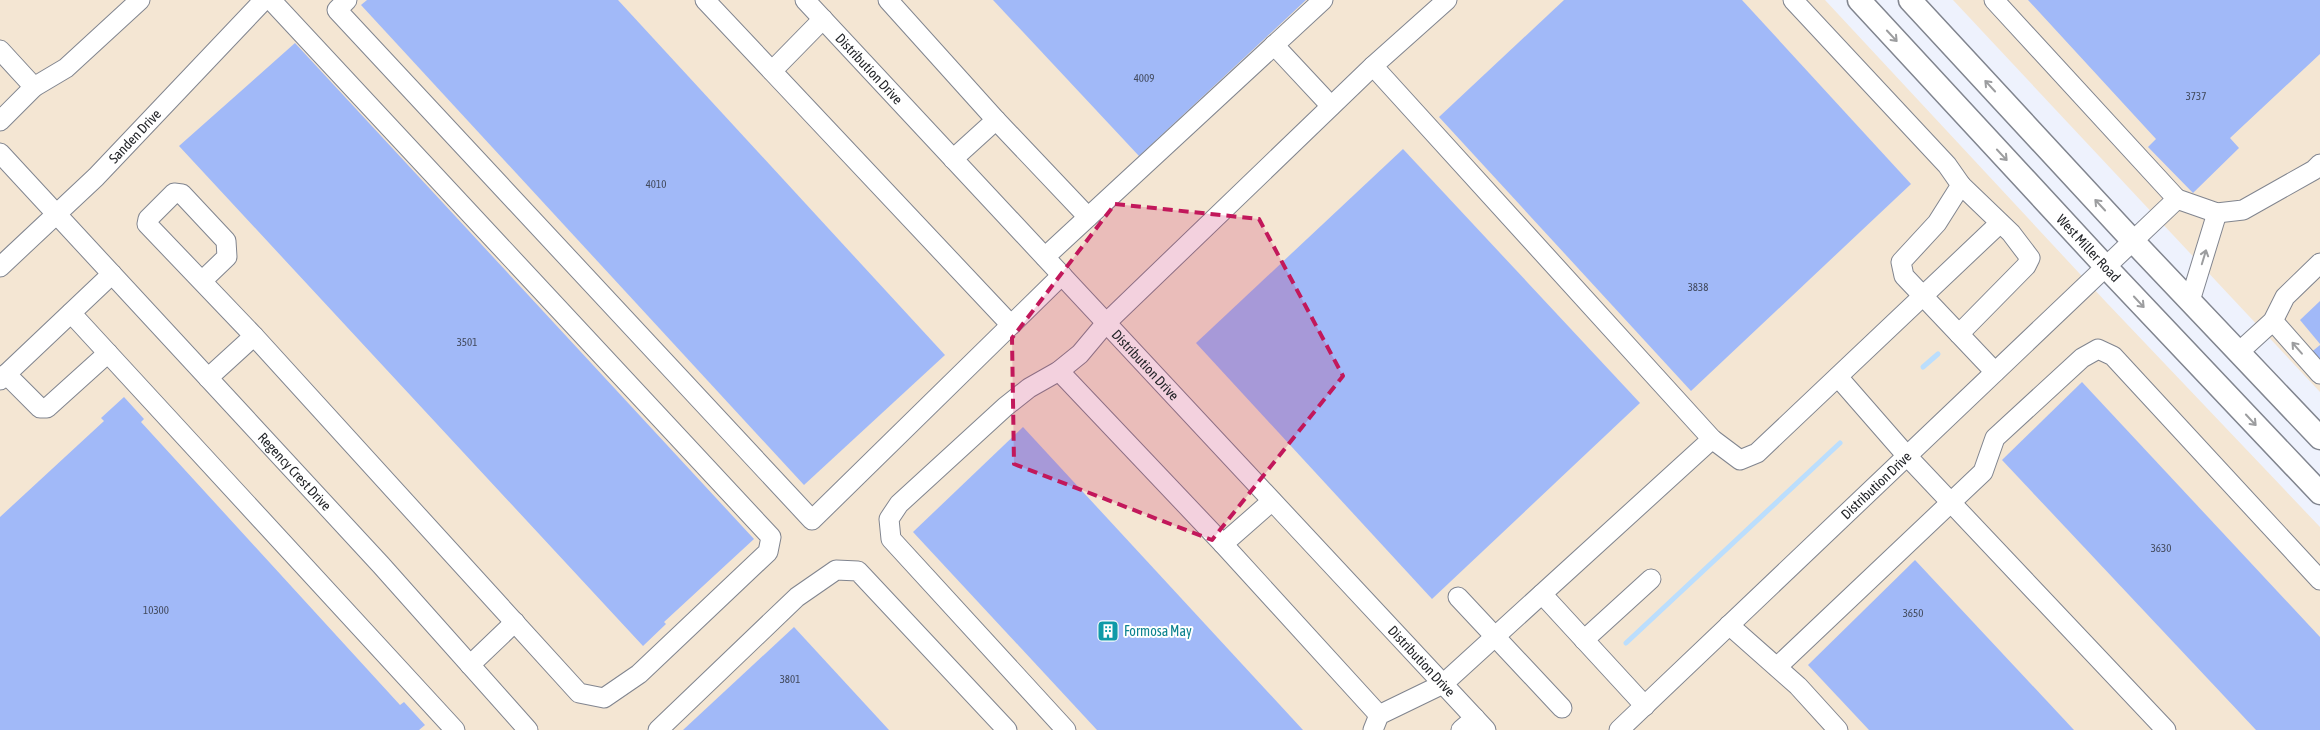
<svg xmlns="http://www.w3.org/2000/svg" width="2320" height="730" font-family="'Asap Condensed',sans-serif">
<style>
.industrial{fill:#f4e6d3}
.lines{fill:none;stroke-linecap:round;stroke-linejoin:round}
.stream{stroke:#bbdefd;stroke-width:5}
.building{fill:#a1b9f8}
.minor-casing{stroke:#81858f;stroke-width:21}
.major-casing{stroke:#81858f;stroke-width:25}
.minor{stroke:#fff;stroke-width:19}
.major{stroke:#fff;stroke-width:22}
.oneway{stroke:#9c9d9f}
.marked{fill:#c2185b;fill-opacity:0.2;stroke:#c2185b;stroke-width:4;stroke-dasharray:10 6;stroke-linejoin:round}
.labels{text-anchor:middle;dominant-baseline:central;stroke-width:4;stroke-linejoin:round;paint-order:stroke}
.number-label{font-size:11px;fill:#424a5d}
.street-label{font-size:14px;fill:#232529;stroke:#fff}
.culture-label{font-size:14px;fill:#0d838f;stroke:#fff;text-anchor:start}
</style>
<rect width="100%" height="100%" fill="#eef2fd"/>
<g class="industrial">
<polygon points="0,0 1825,0 2106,302 2320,527 2320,730 0,730"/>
<polygon points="1953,0 2320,0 2320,392"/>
</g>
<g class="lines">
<g class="stream">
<polyline points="1923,367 1938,354"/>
<polyline points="1626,643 1840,443"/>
</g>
</g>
<g class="building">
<polygon points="367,0 618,0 945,355 804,485 361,5"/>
<polygon points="993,0 1306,0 1139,156"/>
<polygon points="1564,0 1742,0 1911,184 1691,391 1439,117"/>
<polygon points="2028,0 2320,0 2320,54 2230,138 2239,148 2193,193 2148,147 2156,139"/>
<polygon points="295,43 754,539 664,622 666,624 643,646 179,146"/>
<polygon points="1403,149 1640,403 1432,599 1196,343"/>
<polygon points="2320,301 2320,344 2300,320"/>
<polygon points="2320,345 2320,366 2309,354"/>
<polygon points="2082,382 2320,637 2320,730 2256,730 2002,460"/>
<polygon points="124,397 144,419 141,422 400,705 404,702 425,725 419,730 0,730 0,517 104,421 101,418"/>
<polygon points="1023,427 1303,730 1097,730 913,532"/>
<polygon points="1915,560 2074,730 1869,730 1808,665"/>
<polygon points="794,627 889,730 683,730"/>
</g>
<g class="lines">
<g class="minor-casing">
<g id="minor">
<polyline points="347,0 337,10 812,520 1062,275"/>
<polyline points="705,0 1011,325"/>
<path id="s1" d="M805,0L1486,730"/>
<polyline points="888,0 996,120 953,159"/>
<polyline points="1447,0 1373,66 1712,439 1740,460 1757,453 2000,223"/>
<polyline points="1793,0 1947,165 1961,185 1937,223 1901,262 1904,276 1995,372"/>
<polyline points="1994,0 2177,199"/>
<polyline points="1274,45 1331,106"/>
<polyline points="0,50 34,87"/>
<polyline points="772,71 823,19"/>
<polyline points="996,120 1088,217"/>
<polyline points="0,121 34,87 66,68 140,0"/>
<path id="s2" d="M0,153L381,565L528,730"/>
<polyline points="1045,257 1323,0"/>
<path id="s3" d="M0,267L96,177L264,0"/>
<polyline points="202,281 227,257 226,241 182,194 174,193 148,219 147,224 254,336"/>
<polyline points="2190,301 2217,213"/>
<polyline points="71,313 455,730"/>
<polyline points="2273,321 2320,374"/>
<polyline points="1959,334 2026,266 2030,258 2011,233 1961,185"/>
<polyline points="2239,352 2273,321 2285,297 2320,263"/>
<polyline points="1059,371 1223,544 1379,715"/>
<polyline points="6,374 40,408 47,408 108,353"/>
<polyline points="1838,377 1907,456 2166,730"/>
<polyline points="208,378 254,336 579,693 604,698 639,674 768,552 771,537 271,0"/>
<polyline points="0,380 112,274"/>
<polyline points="1223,544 1272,501"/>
<polyline points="1542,594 1645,706"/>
<polyline points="1458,597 1562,708"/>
<polyline points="1729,625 1798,686 1838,730"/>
<polyline points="1584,640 1651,579"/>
<polyline points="470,665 515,622"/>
<polyline points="1777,667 1983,472 1995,438 2082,358 2098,349 2113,356 2320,580"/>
<polyline points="658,730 797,597 836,570 858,571 1007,730"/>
<polyline points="1066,730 891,539 889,519 899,504 1005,407 1029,388 1059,371 1080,354 1106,323 1373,66"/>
<polyline points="1373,730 1379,715 1443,684 1712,439"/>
<polyline points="1461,730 1475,718"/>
<path id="s4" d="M1619,730L2177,199L2217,213L2243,210L2314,170L2320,164"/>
</g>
</g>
<g class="major-casing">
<g id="major">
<path id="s5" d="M1859,0L2106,267L2320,493"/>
<polyline points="1910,0 2133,241 2320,438"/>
</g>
</g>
<use href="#minor" class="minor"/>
<use href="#major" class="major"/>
</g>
<defs><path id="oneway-shaft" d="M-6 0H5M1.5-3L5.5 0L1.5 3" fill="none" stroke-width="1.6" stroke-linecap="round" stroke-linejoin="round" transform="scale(1.25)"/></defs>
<g class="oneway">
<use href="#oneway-shaft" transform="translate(1892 36) rotate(47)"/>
<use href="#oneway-shaft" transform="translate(1990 86) rotate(-133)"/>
<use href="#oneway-shaft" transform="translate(2002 155) rotate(47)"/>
<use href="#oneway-shaft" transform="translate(2100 205) rotate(-133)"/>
<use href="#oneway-shaft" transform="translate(2204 257) rotate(-73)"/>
<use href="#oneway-shaft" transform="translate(2139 302) rotate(47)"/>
<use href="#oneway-shaft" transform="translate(2297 348) rotate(-131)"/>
<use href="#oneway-shaft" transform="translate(2251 420) rotate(47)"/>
</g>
<path class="marked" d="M1115,204L1259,219L1343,376L1212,540L1014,464L1012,338Z"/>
<defs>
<g id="building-square" transform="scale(1.125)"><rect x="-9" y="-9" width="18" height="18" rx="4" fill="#0f9aa8" stroke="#fff"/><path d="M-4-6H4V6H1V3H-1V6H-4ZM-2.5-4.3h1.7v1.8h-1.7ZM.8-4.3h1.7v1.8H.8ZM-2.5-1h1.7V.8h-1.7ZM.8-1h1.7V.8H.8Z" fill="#fff"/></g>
</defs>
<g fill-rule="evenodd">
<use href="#building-square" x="1108" y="631"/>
</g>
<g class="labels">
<g class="number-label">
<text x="1144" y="78">4009</text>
<text x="2196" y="96">3737</text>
<text x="656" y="184">4010</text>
<text x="1698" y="287">3838</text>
<text x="467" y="342">3501</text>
<text x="2161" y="548">3630</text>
<text x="156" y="610">10300</text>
<text x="1913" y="613">3650</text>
<text x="790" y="679">3801</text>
</g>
<g class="street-label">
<text stroke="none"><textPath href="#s1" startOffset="94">Distribution Drive</textPath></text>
<text stroke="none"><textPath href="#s3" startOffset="188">Sanden Drive</textPath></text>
<text stroke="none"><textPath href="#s5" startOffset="338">West Miller Road</textPath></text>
<text stroke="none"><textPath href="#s1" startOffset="499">Distribution Drive</textPath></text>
<text stroke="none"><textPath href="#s2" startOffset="434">Regency Crest Drive</textPath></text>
<text stroke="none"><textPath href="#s4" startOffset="355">Distribution Drive</textPath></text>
<text stroke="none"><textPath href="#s1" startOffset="904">Distribution Drive</textPath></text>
</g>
<g class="culture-label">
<text x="1124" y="631">Formosa May</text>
</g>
</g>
</svg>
